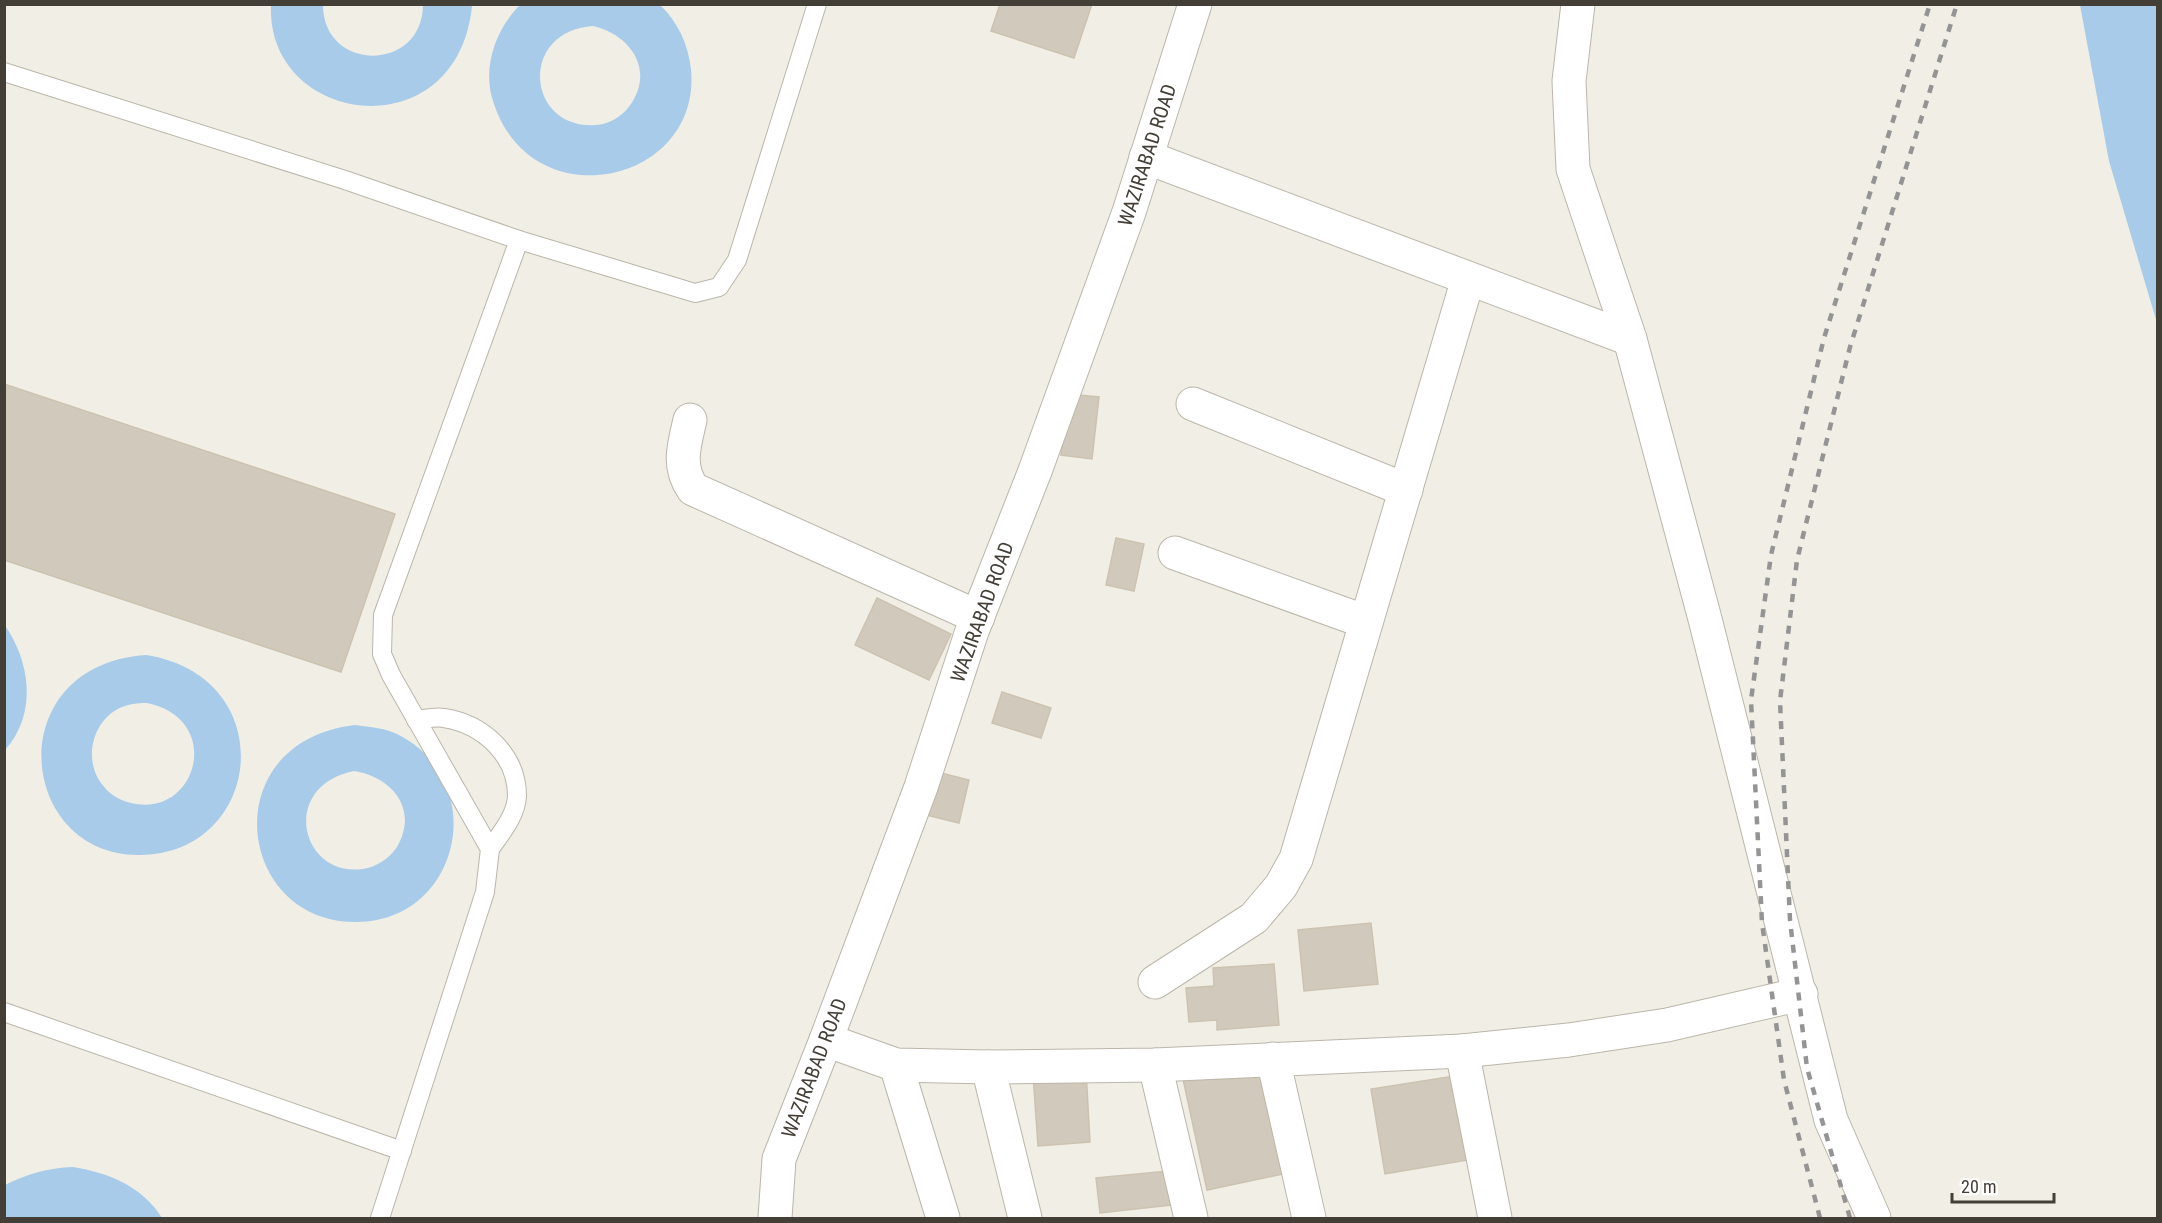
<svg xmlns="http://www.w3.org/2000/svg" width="2162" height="1223" font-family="'Roboto Condensed',sans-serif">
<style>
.water{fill:#a7cbe9;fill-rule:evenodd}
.building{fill:#d1cabc;stroke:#ccc2b0;stroke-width:1.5}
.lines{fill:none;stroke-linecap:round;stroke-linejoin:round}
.service-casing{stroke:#bbb6a9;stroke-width:20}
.minor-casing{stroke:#bbb6a9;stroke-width:35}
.tertiary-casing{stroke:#bbb6a9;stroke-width:35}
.service{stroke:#fff;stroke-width:18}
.minor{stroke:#fff;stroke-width:33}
.tertiary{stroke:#fff;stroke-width:33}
.rail{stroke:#949494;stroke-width:4.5;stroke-dasharray:8 8;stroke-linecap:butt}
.labels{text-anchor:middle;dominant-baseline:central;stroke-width:5;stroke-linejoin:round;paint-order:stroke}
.street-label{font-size:20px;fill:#433e36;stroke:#fff}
</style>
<rect width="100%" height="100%" fill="#f1eee6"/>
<g class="water">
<path d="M271,5H323C323,72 422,73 423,5L472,6C457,152 266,126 271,5Z"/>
<path d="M520,5H660C678,22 688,44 691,69C702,185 530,221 493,101C482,67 496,29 520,5ZM593,26C625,33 652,63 635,97C628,112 613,124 596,125C526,130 518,31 593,26Z"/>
<polygon points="2080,5 2157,5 2157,323 2109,161"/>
<path d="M4,624C30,661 38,713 5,750Z"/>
<path d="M146,655C284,677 263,856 138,855C16,854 0,665 146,655ZM147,703C225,719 197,819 131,803C118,800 108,793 101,783C84,760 92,724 116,710C126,704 136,703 147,703Z"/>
<path d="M355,725C370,727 386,728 399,735C491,783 460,922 356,922C236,923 213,742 355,725ZM354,771C392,777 419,809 397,847C389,859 376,867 363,869C300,878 279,786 354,771Z"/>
<path d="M73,1167C109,1173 142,1186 162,1218H5V1185C27,1174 47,1168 73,1167Z"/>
</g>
<g class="building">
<polygon points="1000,4 1092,4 1074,58 991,31"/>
<polygon points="4,384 395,514 341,672 4,560"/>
<polygon points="1068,394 1099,397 1092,459 1061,455"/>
<polygon points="1116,538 1144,544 1134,591 1106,585"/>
<polygon points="877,598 951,634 929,680 855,645"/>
<polygon points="1002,692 1051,708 1041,738 992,723"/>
<polygon points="929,770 969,780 959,823 918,813"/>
<polygon points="1371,923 1378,984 1304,991 1298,930"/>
<polygon points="1274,964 1279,1025 1217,1030 1217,1020 1189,1022 1186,988 1214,986 1213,968"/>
<polygon points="1259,1063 1283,1174 1207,1190 1183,1079"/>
<polygon points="1086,1070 1090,1142 1038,1146 1033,1074"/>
<polygon points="1454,1076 1468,1160 1385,1174 1371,1089"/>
<polygon points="1168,1171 1171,1205 1100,1213 1096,1178"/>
</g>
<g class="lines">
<g class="service-casing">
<g id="service">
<polyline points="4,72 345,180 519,240 695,293 719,287 737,260 817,4"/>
<path d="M416,720C425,719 436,716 444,718C483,724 517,755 517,796C516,816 501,833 490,849"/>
<polyline points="4,1012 402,1151"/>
<polyline points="380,1218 485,892 490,849 391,675 382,654 383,615 519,240"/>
</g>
</g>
<g class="minor-casing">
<g id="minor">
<polyline points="1146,157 1630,339"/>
<polyline points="1193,404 1406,490"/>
<path d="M690,420C684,446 677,466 693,489L978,617"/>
<polyline points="1175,553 1366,622"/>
<polyline points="1155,982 1254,918 1281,886 1296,859 1468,279"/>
<polyline points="826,1040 921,787 972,631 1035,471 1129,212 1195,4"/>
<polyline points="1462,1051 1495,1218"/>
<polyline points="1273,1059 1309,1218"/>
<polyline points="896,1065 943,1218"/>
<polyline points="1155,1065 1191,1218"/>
<polyline points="988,1067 1025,1218"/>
</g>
</g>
<g class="tertiary-casing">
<g id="tertiary">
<polyline points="1578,4 1569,81 1573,169 1630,339 1705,619 1831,1120 1874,1218"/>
<polyline points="775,1218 779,1159 826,1040 896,1065 988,1067 1155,1065 1462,1051 1569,1040 1667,1025 1801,994"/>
</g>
</g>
<use href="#service" class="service"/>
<use href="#minor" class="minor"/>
<use href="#tertiary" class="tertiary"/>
<g class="rail">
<polyline points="1820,1218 1784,1080 1762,923 1751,700 1771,555 1824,338 1930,4"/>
<polyline points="1850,1218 1807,1068 1790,920 1780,701 1797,560 1850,347 1957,4"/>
</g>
</g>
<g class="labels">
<g class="street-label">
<text transform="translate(1147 155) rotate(-72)">WAZIRABAD ROAD</text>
<text transform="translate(982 612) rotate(-70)">WAZIRABAD ROAD</text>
<text transform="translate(814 1068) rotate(-69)">WAZIRABAD ROAD</text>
</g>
</g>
<rect width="2162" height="1223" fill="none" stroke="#433e36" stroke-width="12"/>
<path d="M1952 1193v9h102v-9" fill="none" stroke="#433e36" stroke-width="3"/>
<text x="1961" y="1193" font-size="18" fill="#433e36" stroke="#ffffff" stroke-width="4.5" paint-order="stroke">20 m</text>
</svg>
